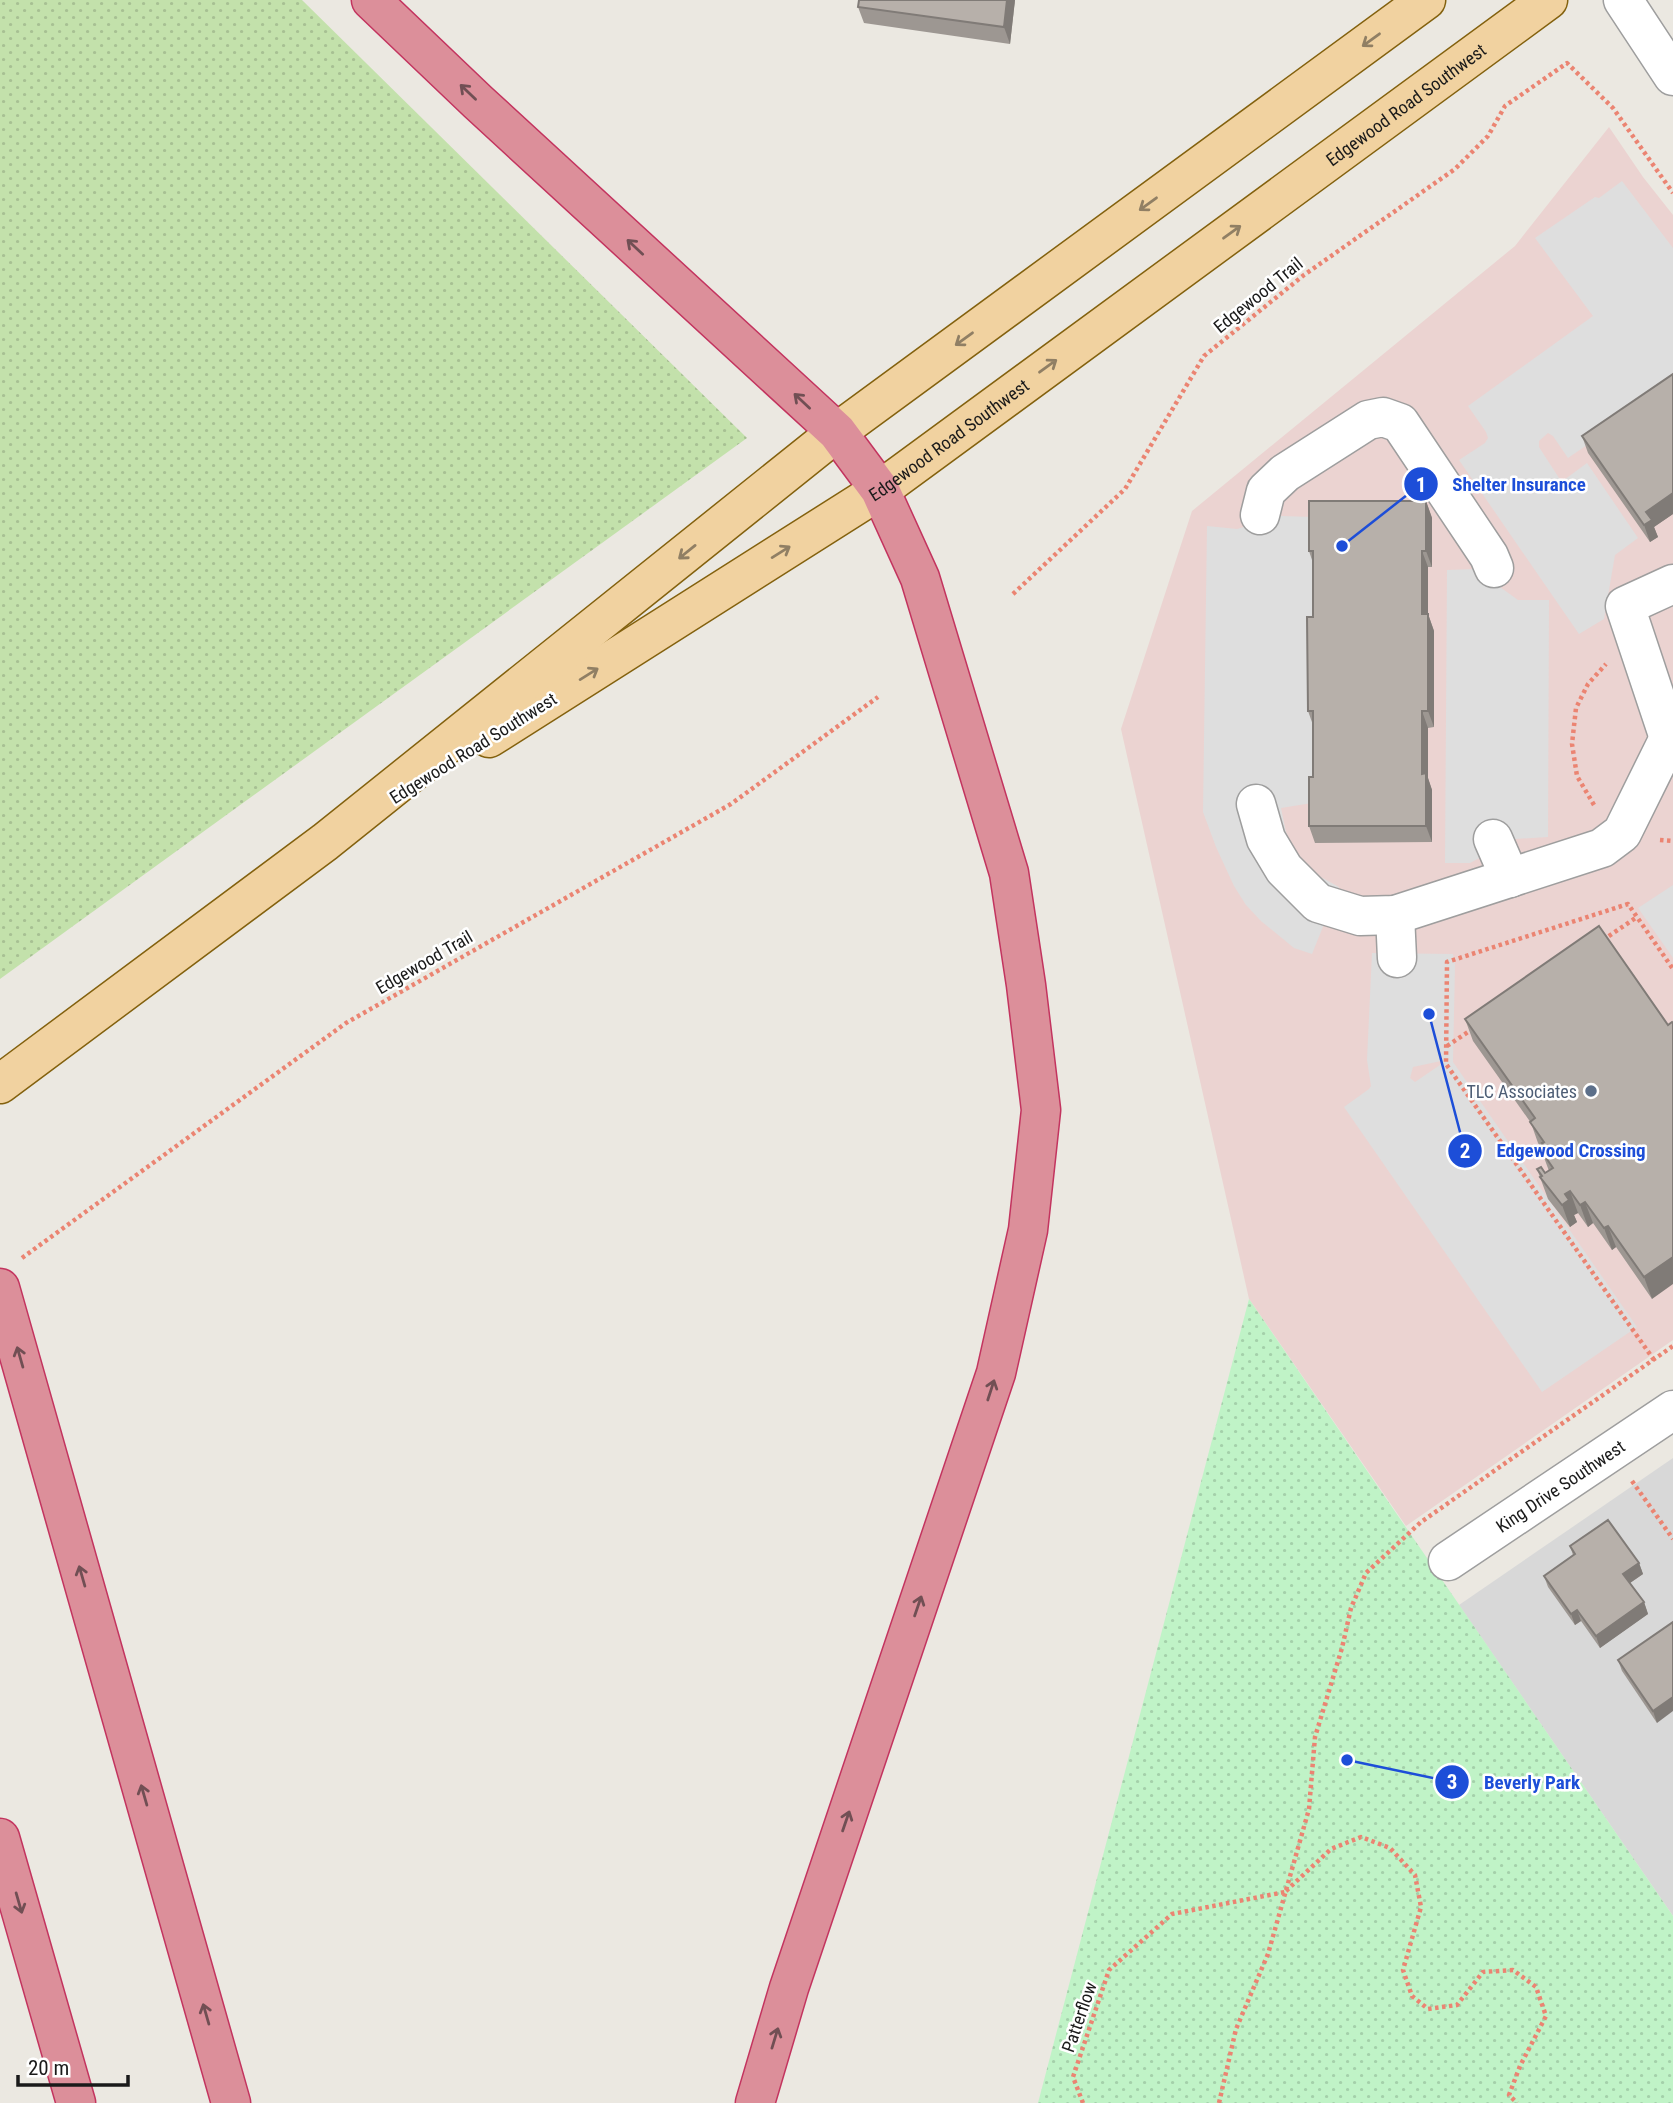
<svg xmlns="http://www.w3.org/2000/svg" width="1673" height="2103" font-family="'Roboto Condensed',sans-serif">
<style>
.residential{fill:#d8d8d8}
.commercial{fill:#ebd3d1}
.grass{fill:url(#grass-dots)}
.park{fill:url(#park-dots)}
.parking{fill:#dedede;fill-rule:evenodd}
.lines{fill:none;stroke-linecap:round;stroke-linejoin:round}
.minor-casing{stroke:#9e9e9e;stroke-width:41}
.major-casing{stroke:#83610e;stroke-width:41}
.highway-casing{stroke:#c3345f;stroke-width:41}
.path{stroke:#eb8472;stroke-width:4.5;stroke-dasharray:3.5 3.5;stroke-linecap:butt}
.minor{stroke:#fff;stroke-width:38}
.major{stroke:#f1d2a0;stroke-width:38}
.highway{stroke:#dc8f9a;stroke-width:38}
.wall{fill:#9d9792}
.shaded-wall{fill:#807b77}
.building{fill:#b7b0aa;stroke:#807b77;stroke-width:2}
.oneway{stroke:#907f64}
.oneway2{stroke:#714f54}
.service-dot{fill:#5c6f8a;stroke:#fff;stroke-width:2.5}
.labels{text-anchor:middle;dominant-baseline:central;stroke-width:5;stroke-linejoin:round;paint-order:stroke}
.street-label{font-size:18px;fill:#1a1a1a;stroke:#fff}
.service-label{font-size:18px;fill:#4e5e75;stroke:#fff;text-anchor:end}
.leader{fill:none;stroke:#1d4ed8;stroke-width:2.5}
.callout-dot{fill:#1d4ed8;stroke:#fff;stroke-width:2.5}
.mark-label{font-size:21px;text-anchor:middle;font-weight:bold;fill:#fff}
.callout-label{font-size:19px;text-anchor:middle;font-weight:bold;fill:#1d4ed8;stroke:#fff;stroke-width:5;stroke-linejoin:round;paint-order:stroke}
</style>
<defs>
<pattern id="grass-dots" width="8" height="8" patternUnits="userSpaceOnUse" patternTransform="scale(1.75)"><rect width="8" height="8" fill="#c3e1ab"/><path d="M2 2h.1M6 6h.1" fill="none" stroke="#a7c093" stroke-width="1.8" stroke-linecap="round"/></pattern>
<pattern id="park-dots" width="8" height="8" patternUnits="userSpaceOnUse" patternTransform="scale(1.75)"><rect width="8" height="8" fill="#c0f3c7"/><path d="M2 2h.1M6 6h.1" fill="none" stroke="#a4d0aa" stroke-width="1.8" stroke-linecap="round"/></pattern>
</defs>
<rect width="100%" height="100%" fill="#ebe8e1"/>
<polygon class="residential" points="1673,1458 1673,1916 1459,1605"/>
<polygon class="commercial" points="1609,127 1643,177 1673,215 1673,1340 1406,1526 1249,1299 1121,729 1192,511 1515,246"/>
<polygon class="grass" points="0,0 302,0 747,438 0,979"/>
<polygon class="park" points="1249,1299 1673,1916 1673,2103 1038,2103"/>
<g class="parking">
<polygon points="1622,181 1673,248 1673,386 1568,458 1553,436 1548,433 1539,441 1539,447 1559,478 1564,480 1587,463 1638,538 1615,555 1604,619 1579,634 1459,460 1485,443 1488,438 1486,432 1468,406 1593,316 1535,238 1595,197 1599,198"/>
<polygon points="1281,516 1313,517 1312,803 1281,808 1286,832 1297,857 1317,875 1339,887 1312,954 1294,948 1261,921 1246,905 1234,886 1216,847 1203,812 1207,526 1237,529"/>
<polygon points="1475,569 1518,600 1549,600 1548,837 1515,839 1470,863 1445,863 1447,570"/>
<polygon points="1673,885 1673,958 1638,908"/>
<path d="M1372,953L1453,954L1455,965L1453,1062L1637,1327L1542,1392L1344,1107L1369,1089L1371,1086L1367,1060ZM1441,1061L1440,1065L1415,1082L1410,1078L1413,1067Z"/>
</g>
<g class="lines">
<g class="minor-casing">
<g id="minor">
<polyline points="1623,0 1673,76"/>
<polyline points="1260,515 1266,491 1285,473 1368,420 1383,417 1400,423 1489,556 1494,568"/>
<polyline points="1673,584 1625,606 1669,738 1673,743"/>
<polyline points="1256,804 1266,839 1284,869 1318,903 1360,916 1395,915 1602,848 1622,833 1669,738 1673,735"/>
<polyline points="1493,839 1510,878"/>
<polyline points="1395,915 1397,958"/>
<path id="s1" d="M1448,1561L1673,1410"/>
</g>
</g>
<g class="major-casing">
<g id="major">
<path id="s2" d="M489,738L880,490L1548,0"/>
<polyline points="0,1084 325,842 837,432 1426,0"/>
</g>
</g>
<g class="highway-casing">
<g id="highway">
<polyline points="371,0 478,102 837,432 880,490 920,578 1009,873 1026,985 1041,1110 1028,1230 996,1373 789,1988 755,2103"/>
<polyline points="0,1288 231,2103"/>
<polyline points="0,1838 76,2103"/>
</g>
</g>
<g class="path">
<polyline points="1013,594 1125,489 1204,356 1304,275 1455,169 1488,136 1505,106 1567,63 1613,108 1673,193"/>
<polyline points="1594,805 1577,776 1572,744 1576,708 1588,684 1606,664"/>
<polyline points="1660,840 1673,841"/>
<polyline points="1603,940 1637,917"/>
<polyline points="1447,1046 1474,1028"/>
<polyline points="22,1258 346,1023 731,804 878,697"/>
<polyline points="1654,1360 1446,1064 1447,962 1628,904 1673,969"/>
<polyline points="1632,1481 1673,1539"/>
<polyline points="1286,1891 1331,1849 1361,1837 1390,1848 1415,1875 1421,1907 1403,1970 1412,1996 1428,2009 1457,2005 1483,1972 1513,1970 1536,1987 1546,2016 1520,2066 1509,2095 1517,2103"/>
<polyline points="1083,2103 1073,2077 1109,1970 1172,1914 1285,1892"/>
<polyline points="1219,2103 1236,2029 1268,1954 1309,1809 1315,1737 1342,1648 1351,1608 1366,1573 1421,1522 1673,1346"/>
</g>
<use href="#minor" class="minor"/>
<use href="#major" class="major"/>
<use href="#highway" class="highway"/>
</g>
<g class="wall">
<polygon points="859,0 1015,0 1010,44 864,23 858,7"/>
<polygon points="1673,374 1673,514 1654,527 1658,537 1650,542 1588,453 1582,436"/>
<polygon points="1426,501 1432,518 1432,567 1428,567 1428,614 1434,631 1434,727 1428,728 1428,778 1432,790 1432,842 1315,843 1309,826 1313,777 1313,725 1308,711 1313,617 1313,563 1309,551"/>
<polygon points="1599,926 1652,1299 1616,1247 1612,1250 1593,1223 1588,1227 1578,1213 1574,1215 1577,1222 1570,1227 1548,1199 1537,1169 1545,1173 1549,1171 1542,1152 1543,1151 1538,1143 1531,1123 1473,1041 1465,1019"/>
<polygon points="1570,1546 1639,1563 1643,1574 1630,1583 1644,1602 1648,1614 1600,1648 1581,1621 1575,1625 1548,1587 1544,1576 1573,1555"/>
<polygon points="1673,1622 1657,1723 1622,1671 1618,1660"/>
</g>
<g class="shaded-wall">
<polygon points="1007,0 1015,0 1010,44 1004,27"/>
<polygon points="1673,493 1673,514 1654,527 1658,537 1650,542 1644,525 1646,512"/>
<polygon points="1426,501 1432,518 1432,567 1426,551"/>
<polygon points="1422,551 1428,567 1428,631 1422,614"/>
<polygon points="1428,614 1434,631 1434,727 1428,711"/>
<polygon points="1422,711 1428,728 1428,778 1432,790 1432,842 1426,826 1422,774"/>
<polygon points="1570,1191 1578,1213 1574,1215 1577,1222 1570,1227 1562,1205 1565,1194"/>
<polygon points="1585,1202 1593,1223 1588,1227 1580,1205"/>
<polygon points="1608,1226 1616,1247 1612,1250 1604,1228"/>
<polygon points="1673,1257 1673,1284 1652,1299 1644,1277"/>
<polygon points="1639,1563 1643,1574 1627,1585 1623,1574"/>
<polygon points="1644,1602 1648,1614 1600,1648 1596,1636"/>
<polygon points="1577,1610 1581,1621 1575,1625 1571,1614"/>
<polygon points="1673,1697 1673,1711 1657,1723 1653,1711"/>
</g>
<g class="building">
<polygon points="859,0 1007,0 1004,27 858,7"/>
<polygon points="1673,374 1673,493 1646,512 1652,520 1644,525 1582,436"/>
<polygon points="1309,501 1426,501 1426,551 1422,551 1422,614 1428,614 1428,711 1422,711 1422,774 1426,773 1426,826 1309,826 1309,777 1313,777 1313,711 1308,711 1307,617 1313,617 1313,551 1309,551"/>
<polygon points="1599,926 1668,1025 1672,1022 1673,1023 1673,1257 1644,1277 1608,1226 1604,1228 1585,1202 1580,1205 1570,1191 1565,1194 1569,1200 1562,1205 1540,1177 1542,1176 1537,1169 1541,1167 1545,1173 1553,1168 1542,1152 1546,1149 1542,1143 1544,1142 1530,1122 1535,1118 1465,1019"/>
<polygon points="1608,1520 1639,1563 1623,1574 1644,1602 1596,1636 1577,1610 1571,1614 1544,1576 1575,1554 1570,1546"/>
<polygon points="1673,1622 1673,1697 1653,1711 1618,1660"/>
</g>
<defs><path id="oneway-shaft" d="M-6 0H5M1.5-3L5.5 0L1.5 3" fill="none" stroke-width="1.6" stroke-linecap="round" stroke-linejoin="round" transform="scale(1.75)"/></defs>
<g class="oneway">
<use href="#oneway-shaft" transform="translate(1371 40) rotate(144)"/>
<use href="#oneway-shaft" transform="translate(1148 204) rotate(144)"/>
<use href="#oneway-shaft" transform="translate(1232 232) rotate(-36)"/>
<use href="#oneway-shaft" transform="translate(964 339) rotate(144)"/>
<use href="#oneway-shaft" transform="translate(1048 366) rotate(-36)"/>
<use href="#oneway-shaft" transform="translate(687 552) rotate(141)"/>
<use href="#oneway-shaft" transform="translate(781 552) rotate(-32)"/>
<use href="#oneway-shaft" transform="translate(589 674) rotate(-32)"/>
</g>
<g class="oneway2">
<use href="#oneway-shaft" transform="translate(468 92) rotate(-136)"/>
<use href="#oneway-shaft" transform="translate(635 247) rotate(-137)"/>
<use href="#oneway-shaft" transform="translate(802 401) rotate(-137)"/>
<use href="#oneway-shaft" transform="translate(20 1357) rotate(-106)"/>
<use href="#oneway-shaft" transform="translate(991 1390) rotate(-72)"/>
<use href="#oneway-shaft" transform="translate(82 1576) rotate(-106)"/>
<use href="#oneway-shaft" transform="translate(918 1606) rotate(-71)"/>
<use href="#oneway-shaft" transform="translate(144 1795) rotate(-106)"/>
<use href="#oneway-shaft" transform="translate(846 1821) rotate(-71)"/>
<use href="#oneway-shaft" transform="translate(19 1903) rotate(74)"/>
<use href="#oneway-shaft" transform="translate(206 2014) rotate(-106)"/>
<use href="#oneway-shaft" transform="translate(775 2038) rotate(-73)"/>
</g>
<circle class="service-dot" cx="1591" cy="1091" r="7"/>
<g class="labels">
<g class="street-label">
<text stroke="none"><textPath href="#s2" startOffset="1115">Edgewood Road Southwest</textPath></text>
<text transform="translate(1258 295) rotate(-39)">Edgewood Trail</text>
<text stroke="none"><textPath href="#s2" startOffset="548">Edgewood Road Southwest</textPath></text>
<text transform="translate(473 748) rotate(-32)">Edgewood Road Southwest</text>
<text transform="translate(424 962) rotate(-30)">Edgewood Trail</text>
<text stroke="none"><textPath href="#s1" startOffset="135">King Drive Southwest</textPath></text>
<text transform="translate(1079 2017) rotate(-71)">Patterflow</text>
</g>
<g class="service-label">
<text x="1577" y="1091">TLC Associates</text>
</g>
</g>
<path class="leader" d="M1342 546L1421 484M1429 1014L1465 1151M1347 1760L1452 1782"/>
<g class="callout-dot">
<circle cx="1342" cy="546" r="7"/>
<circle cx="1429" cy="1014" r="7"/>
<circle cx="1347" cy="1760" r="7"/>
<circle cx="1421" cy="484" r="18"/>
<circle cx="1465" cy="1151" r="18"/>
<circle cx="1452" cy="1782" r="18"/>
</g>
<g class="mark-label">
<text x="1421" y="492">1</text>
<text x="1465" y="1158">2</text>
<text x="1452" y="1789">3</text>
</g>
<g class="callout-label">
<text x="1519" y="491">Shelter Insurance</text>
<text x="1571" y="1157">Edgewood Crossing</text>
<text x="1532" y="1789">Beverly Park</text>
</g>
<path d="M18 2075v10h110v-10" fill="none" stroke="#1a1a1a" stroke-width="3.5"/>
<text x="28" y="2075" font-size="21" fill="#1a1a1a" stroke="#ffffff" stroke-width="5" paint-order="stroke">20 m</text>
</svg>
